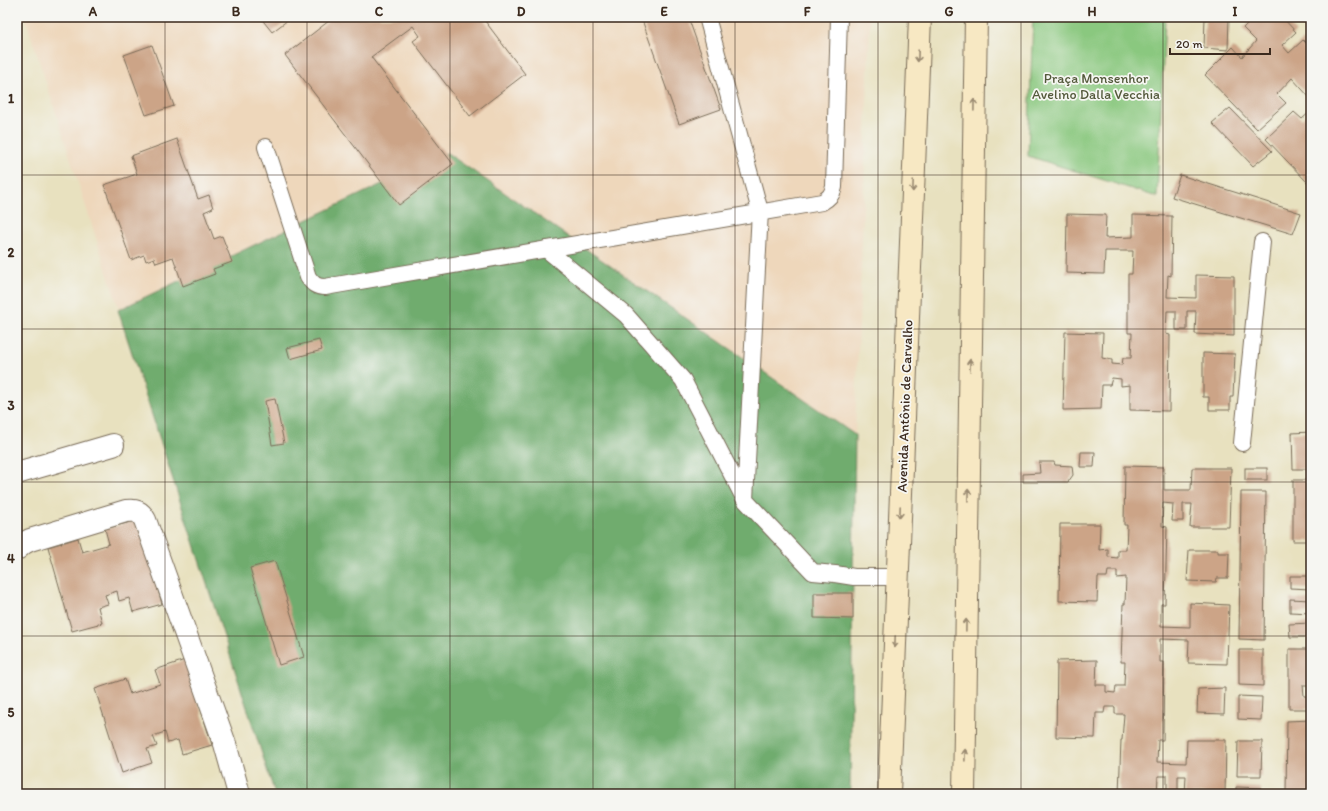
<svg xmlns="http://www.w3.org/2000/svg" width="1328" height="811" font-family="Itim,sans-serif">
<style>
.built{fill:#eed7bb}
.green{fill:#8ac87f;stroke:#62794e}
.forest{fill:#6fac6e;stroke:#556b46}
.building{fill:#cca487}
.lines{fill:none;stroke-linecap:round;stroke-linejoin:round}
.lane-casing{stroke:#786a56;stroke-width:18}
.street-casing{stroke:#786a56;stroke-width:24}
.secondary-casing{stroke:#786a56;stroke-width:24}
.lane{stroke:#fff;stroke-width:16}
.street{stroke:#fff;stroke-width:22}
.secondary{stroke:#f7e8c3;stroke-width:22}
.oneway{stroke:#998970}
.grid{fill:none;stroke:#3b2a1e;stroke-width:1;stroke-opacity:0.55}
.labels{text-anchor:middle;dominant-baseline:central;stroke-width:3.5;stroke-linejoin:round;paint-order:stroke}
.park-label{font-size:14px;fill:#53593b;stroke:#f6f6f2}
.street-label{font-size:14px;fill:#3b2a1e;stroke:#f6f6f2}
.neatline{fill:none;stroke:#3b2a1e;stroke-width:1.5}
.grid-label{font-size:13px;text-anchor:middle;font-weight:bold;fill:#3b2a1e}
</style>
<rect width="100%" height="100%" fill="#f6f6f2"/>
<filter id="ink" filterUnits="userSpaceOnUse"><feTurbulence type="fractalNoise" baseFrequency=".025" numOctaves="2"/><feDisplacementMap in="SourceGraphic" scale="8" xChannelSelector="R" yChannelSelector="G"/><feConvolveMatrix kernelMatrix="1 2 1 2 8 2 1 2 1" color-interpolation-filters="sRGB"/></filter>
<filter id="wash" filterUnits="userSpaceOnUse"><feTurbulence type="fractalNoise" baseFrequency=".012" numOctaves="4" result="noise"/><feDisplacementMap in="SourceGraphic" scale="16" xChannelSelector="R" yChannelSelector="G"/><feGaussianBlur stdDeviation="0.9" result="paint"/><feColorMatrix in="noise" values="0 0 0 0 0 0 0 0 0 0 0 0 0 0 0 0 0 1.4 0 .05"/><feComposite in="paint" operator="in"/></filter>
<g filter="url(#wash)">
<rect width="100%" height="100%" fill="#e8e1bf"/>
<polygon class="built" points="25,17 870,17 855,435 850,794 275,794"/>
<polygon class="green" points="1033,17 1165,17 1157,197 1028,156"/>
<polygon class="forest" points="447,153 855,435 850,794 275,794 118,310"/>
<g id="blocks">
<g class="building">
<polygon points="260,17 292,17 272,32"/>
<polygon points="334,17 482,17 525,74 470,116 413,41 420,36 413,26 371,57 453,164 399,205 285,55"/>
<polygon points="641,17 688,17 721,109 679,124"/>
<polygon points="1205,17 1229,17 1228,50 1204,48"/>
<polygon points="1254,17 1282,17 1296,32 1282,45 1289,53 1303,40 1311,48 1311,99 1292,78 1277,94 1286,103 1257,129 1205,75 1233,47 1242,57 1256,41 1243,28"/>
<polygon points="152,45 174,106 146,115 124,55"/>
<polygon points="1230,108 1272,151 1253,166 1212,123"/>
<polygon points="1311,111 1311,180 1308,183 1266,139 1294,112 1302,119"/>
<polygon points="177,139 198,199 209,195 213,208 204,212 214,239 222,236 232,262 213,269 215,274 183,286 173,257 156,263 154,258 146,261 144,255 131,260 104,185 137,174 131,156"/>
<polygon points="1180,175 1301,213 1293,234 1172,197"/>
<polygon points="1067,214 1106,215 1105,238 1133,237 1133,215 1172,216 1171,276 1168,275 1167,297 1196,298 1196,275 1234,276 1234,336 1195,334 1196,311 1187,311 1187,330 1176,330 1176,311 1167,311 1166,334 1170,335 1169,411 1130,410 1130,385 1121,386 1121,379 1112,378 1110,385 1102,385 1101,409 1063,410 1065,332 1103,333 1102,358 1112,360 1112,364 1122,365 1123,358 1131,358 1132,333 1128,333 1128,274 1132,274 1133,251 1105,251 1104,274 1066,273"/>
<polygon points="319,340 322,350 290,359 287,348"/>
<polygon points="1203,353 1235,354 1233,397 1230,397 1230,410 1209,410 1209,397 1203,397"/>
<polygon points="275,399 284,443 272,445 265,401"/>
<polygon points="1311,432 1311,469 1293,469 1292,433"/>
<polygon points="1081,452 1095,452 1094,467 1080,467"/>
<polygon points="1039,462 1054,462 1055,465 1072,466 1073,475 1068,482 1023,482 1023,474 1040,473"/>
<polygon points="1125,466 1164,467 1164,490 1191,490 1192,468 1231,468 1229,527 1190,527 1192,504 1183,504 1183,521 1172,521 1173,504 1163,503 1162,526 1167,527 1165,604 1161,604 1161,626 1190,627 1190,603 1229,605 1227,664 1188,663 1189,640 1160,639 1160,662 1164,662 1163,740 1158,740 1157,762 1186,763 1187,740 1226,740 1225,794 1185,794 1186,776 1178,776 1178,794 1167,794 1167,776 1158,776 1157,794 1119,794 1121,740 1122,740 1124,714 1115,714 1115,707 1105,707 1104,713 1096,713 1095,738 1056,737 1057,661 1097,660 1096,685 1106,685 1106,692 1115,693 1116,686 1124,686 1125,662 1121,662 1123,604 1125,604 1126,577 1117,578 1117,571 1108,571 1107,577 1098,577 1097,602 1059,601 1060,524 1100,524 1099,550 1108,549 1108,557 1118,558 1118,550 1126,550 1127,525 1124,525"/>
<rect x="1245" y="468" width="22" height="12"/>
<rect x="1293" y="480" width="18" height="61"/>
<polygon points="1241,492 1266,492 1264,640 1239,639"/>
<polygon points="138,520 162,604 133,612 129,598 119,601 117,591 105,595 108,604 98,607 102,623 72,631 48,547 78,538 82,552 103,546 109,544 105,529"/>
<polygon points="1189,550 1218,550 1218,553 1229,553 1228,578 1217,578 1216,582 1187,581"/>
<polygon points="275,561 304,657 279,665 250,568"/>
<polygon points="1290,576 1311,576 1311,589 1290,588"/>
<polygon points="814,593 853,593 853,619 814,618"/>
<polygon points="1290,599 1311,600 1311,613 1290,612"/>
<polygon points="1311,623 1311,637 1290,637 1289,624"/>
<polygon points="1289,649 1311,649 1311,685 1303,685 1304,696 1311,697 1311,709 1289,709"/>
<polygon points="1239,650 1263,650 1263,686 1239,685"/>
<polygon points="185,660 212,745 182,754 178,740 168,743 165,732 153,736 157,746 147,749 152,763 122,773 95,689 125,679 130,694 160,684 155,670"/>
<polygon points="1225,688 1224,714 1197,713 1198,689"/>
<polygon points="1238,696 1262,697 1261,720 1238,719"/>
<polygon points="1311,720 1311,794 1286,794 1287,721"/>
<polygon points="1238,741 1262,741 1261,776 1237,776"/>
<polygon points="1236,787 1261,788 1261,794 1236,794"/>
</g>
</g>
</g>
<g filter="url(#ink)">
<use href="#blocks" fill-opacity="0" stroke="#786a56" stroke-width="1"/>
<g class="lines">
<g class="lane-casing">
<g id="lane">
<polyline points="707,17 760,211 745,500 813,572 835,574 854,577 898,577"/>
<path d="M266,147L308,277C313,284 316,287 325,287L822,202C829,198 832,195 834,187L839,17"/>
<polyline points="546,249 626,315 683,380 744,498"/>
<polyline points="1242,443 1262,242"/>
</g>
</g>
<g class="street-casing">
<g id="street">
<polyline points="17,473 113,445"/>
<path d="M17,549L24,543L30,540L126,511C136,510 140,511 145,520L225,744L239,794"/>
</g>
</g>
<g class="secondary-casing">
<g id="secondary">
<polyline points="889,794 920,17"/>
<polyline points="964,794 976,17"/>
</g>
</g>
<use href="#lane" class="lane"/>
<use href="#street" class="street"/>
<use href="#secondary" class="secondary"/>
</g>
<defs><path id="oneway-shaft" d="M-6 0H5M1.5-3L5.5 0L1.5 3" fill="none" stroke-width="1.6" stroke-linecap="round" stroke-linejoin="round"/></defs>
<g class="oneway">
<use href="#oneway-shaft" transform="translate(918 56) rotate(92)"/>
<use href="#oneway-shaft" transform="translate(974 105) rotate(-89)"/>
<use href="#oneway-shaft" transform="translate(913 186) rotate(92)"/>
<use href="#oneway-shaft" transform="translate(970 365) rotate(-89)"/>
<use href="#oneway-shaft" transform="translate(968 495) rotate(-89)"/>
<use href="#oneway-shaft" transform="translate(900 512) rotate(92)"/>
<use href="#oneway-shaft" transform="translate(966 625) rotate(-89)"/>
<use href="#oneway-shaft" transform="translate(895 642) rotate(92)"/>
<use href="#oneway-shaft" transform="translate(965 755) rotate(-89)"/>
</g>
</g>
<path class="grid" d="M165,17V794M307,17V794M450,17V794M593,17V794M735,17V794M878,17V794M1021,17V794M1163,17V794M17,175H1311M17,329H1311M17,482H1311M17,636H1311"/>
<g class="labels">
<g class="park-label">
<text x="1096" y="78">Praça Monsenhor<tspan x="1096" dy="16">Avelino Dalla Vecchia</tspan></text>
</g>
<g class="street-label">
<text transform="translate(905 406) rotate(-88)">Avenida Antônio de Carvalho</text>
</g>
</g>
<rect width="1328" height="811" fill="none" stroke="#f6f6f2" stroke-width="44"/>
<path d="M1170 48v6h100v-6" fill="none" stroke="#3b2a1e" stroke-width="2"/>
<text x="1176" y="48" font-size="12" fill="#3b2a1e" stroke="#f6f6f2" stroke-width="3" paint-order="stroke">20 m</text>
<rect x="22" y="22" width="1284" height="767" class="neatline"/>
<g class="grid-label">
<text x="93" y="16">A</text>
<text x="236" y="16">B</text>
<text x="379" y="16">C</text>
<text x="521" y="16">D</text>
<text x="664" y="16">E</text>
<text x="807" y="16">F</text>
<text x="949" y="16">G</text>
<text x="1092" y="16">H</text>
<text x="1235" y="16">I</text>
<text x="11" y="103">1</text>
<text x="11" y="257">2</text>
<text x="11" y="410">3</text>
<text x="11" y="563">4</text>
<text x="11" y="717">5</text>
</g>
</svg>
